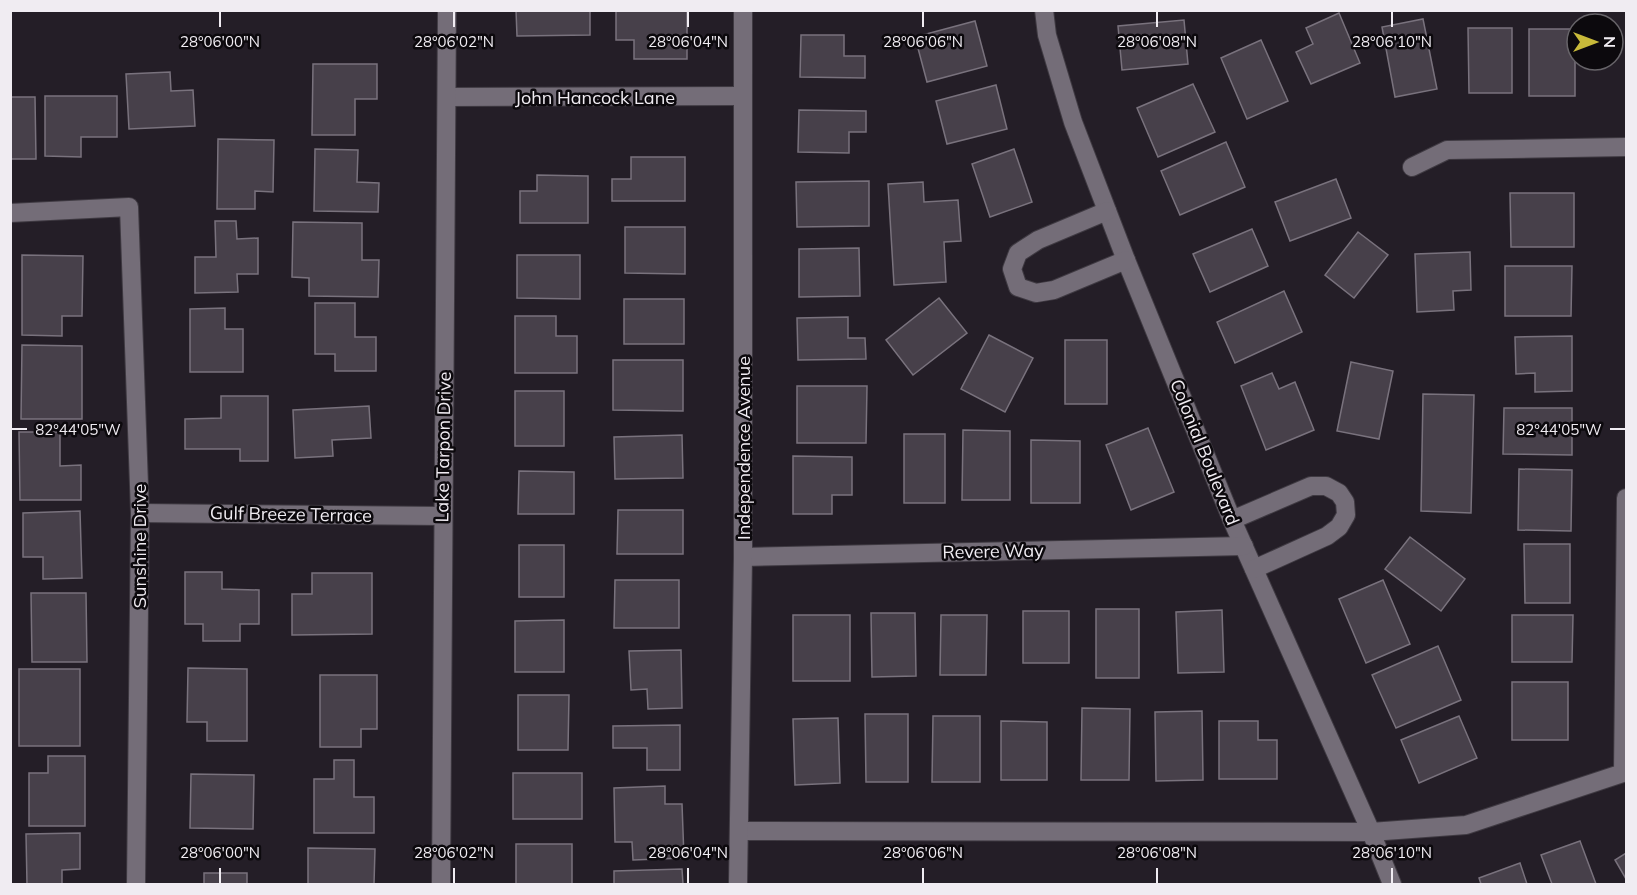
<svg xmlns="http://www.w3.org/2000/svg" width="1637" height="895" font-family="Mulish,sans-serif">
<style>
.building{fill:#47404a;stroke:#79727d;stroke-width:1.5}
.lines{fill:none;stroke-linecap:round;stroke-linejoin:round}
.minor-casing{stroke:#3f3a42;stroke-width:20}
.minor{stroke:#746d78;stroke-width:18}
.ticks{fill:none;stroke:#f0ecf2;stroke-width:2}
.labels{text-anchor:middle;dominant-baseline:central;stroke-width:5;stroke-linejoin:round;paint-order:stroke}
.street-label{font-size:18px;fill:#f0ecf2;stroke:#0c090d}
.ticks-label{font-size:15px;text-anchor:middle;fill:#f0ecf2;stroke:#0c090d;stroke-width:5;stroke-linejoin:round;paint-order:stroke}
</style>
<rect width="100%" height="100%" fill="#241e27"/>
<g class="building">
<polygon points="516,10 590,10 590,35 517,36"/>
<polygon points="616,10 687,10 687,59 634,59 634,40 616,40"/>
<polygon points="1339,13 1360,63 1311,84 1296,52 1313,44 1306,28"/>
<polygon points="1423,19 1437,89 1395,97 1382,27"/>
<polygon points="1184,20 1188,64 1122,70 1118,26"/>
<polygon points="975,21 987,66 927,82 915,37"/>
<polygon points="1468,28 1512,28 1512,93 1469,93"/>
<rect x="1529" y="29" width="46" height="67"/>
<polygon points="801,35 844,35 844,56 865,56 865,78 800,77"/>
<polygon points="1261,40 1288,101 1247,119 1221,58"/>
<polygon points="313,64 377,64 377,99 355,99 355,135 312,135"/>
<polygon points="170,72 171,91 193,90 195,126 129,129 126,74"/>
<polygon points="1193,84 1215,132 1158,157 1137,108"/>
<polygon points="996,85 1007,129 947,144 936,101"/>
<polygon points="45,96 117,96 117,137 81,137 81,157 45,156"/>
<polygon points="10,97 35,97 36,159 10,159"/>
<polygon points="799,110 866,111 866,132 849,132 849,153 798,152"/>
<polygon points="218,139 274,140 273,192 255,191 255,209 217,209"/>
<polygon points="1226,142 1245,187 1180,215 1161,171"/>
<polygon points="315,149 358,150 357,182 379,183 378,212 314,211"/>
<polygon points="1014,149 1032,202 990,217 972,164"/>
<polygon points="631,157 685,157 685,201 612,201 612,179 631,179"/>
<polygon points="537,175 588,176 588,223 520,223 520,191 537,191"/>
<polygon points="1336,179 1351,218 1290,241 1275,202"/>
<polygon points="869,181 869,226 797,227 796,182"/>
<polygon points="923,182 924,202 958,200 961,241 944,242 946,282 894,285 888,184"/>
<polygon points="1510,193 1574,193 1574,247 1511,247"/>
<polygon points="215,221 236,221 237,239 258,238 258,274 237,274 238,292 195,293 195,257 216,257"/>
<polygon points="293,222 362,223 362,260 379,260 378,297 309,296 309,278 292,277"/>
<polygon points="625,227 685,227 685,274 625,273"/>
<polygon points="1252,229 1268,266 1210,292 1193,254"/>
<polygon points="1358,232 1388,255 1354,298 1325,275"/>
<polygon points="859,248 860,296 799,297 799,249"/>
<polygon points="1470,252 1471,290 1453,291 1454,310 1417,312 1415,254"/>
<polygon points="22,255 83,256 82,316 62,316 62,336 22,335"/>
<polygon points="517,255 580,255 580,299 517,298"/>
<polygon points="1505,266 1572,266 1571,316 1505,316"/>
<polygon points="1284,291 1302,332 1235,363 1217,322"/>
<polygon points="939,298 967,333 913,375 886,340"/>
<rect x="624" y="299" width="60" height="45"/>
<polygon points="315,303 355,303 355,337 376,337 376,371 335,371 335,354 315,354"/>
<polygon points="225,308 225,329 243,329 243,372 190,372 190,309"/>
<polygon points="515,316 556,316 556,336 577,336 577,373 515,373"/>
<polygon points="848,317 848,338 865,338 866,359 798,360 797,318"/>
<polygon points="989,335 1033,358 1005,412 961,389"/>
<polygon points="1572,336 1572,391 1535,392 1535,373 1516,374 1515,337"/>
<rect x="1065" y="340" width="42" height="64"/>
<polygon points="22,345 82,346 82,419 21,419"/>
<polygon points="613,360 683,360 683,411 613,410"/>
<polygon points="1351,362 1393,371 1379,439 1337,431"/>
<polygon points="1272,373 1279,389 1295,382 1314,430 1266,450 1241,386"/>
<polygon points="797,386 867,386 866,443 797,443"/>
<rect x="515" y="391" width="49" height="55"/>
<polygon points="1423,394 1474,395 1471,513 1421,511"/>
<polygon points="221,396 268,396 268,461 240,461 240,449 185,449 185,419 221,418"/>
<polygon points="369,406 371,438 332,440 333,456 295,458 293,410"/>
<polygon points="1504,408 1572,408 1572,455 1503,454"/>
<polygon points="1148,428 1174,492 1131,510 1106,445"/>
<polygon points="963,430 1010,431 1010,500 962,500"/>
<polygon points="19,432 60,432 60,466 81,465 81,500 20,500"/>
<rect x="904" y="434" width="41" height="69"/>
<polygon points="682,435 683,478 615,479 614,437"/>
<polygon points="1031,440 1080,441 1080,503 1031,503"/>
<polygon points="793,456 852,457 852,495 832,495 832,514 793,514"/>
<polygon points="1519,469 1572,470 1571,531 1518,530"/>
<polygon points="519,471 574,472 574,514 518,514"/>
<polygon points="618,510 683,510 683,554 617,554"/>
<polygon points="80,511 82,578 43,579 43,557 23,557 23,513"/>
<polygon points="1410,537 1465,579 1441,611 1385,569"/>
<polygon points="1524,544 1570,544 1570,603 1525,603"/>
<rect x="519" y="545" width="45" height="52"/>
<polygon points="185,572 222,572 222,589 259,590 259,624 240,624 240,641 203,641 203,624 185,624"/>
<polygon points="312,573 372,573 372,634 292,635 292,594 312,594"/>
<polygon points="615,580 679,580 679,628 614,628"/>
<polygon points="1383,580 1410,644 1366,663 1339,599"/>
<polygon points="31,593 86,593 87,662 32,662"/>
<rect x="1096" y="609" width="43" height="69"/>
<polygon points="1222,610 1224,672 1178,673 1176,612"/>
<rect x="1023" y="611" width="46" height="52"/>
<polygon points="871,613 915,613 916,676 872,677"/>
<rect x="793" y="615" width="57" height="66"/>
<polygon points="941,615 987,615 986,675 940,675"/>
<polygon points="1512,615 1573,615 1572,662 1512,662"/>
<polygon points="564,620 564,672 515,672 515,621"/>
<polygon points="1438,646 1461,700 1396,728 1372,675"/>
<polygon points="681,650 682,708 648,709 647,689 631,690 629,651"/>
<polygon points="188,668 247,669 247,741 207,741 207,722 187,722"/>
<rect x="19" y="669" width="61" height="77"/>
<polygon points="320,675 377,675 377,729 361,729 361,747 320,747"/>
<rect x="1512" y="682" width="56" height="58"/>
<polygon points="518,695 569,695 568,750 518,750"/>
<polygon points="1082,708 1130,709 1129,780 1081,780"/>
<polygon points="1202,711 1203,780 1156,781 1155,712"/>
<polygon points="865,714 908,714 908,782 866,782"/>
<polygon points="933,716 980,716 980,782 932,782"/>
<polygon points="1459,716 1477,758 1419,783 1401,740"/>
<polygon points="838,718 840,783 795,785 793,719"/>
<polygon points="1001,721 1047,722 1047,780 1001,780"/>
<polygon points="1219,721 1258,721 1258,740 1277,740 1277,779 1219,779"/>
<polygon points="680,725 680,770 647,770 647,748 613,748 613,726"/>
<polygon points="48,756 85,756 85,826 29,826 29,773 48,773"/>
<polygon points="334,760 354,760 354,797 374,797 374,833 314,833 314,779 334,779"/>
<rect x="513" y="773" width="69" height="46"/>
<polygon points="191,774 254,775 253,829 190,828"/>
<polygon points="665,786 665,804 682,804 684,858 633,860 632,842 615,842 614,788"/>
<polygon points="80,833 80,869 62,870 62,884 27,884 26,834"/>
<polygon points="1580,841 1596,884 1552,884 1541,855"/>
<rect x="516" y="844" width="56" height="40"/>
<polygon points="308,848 375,849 374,884 308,884"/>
<polygon points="1626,853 1626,879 1615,860"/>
<polygon points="1520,863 1527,884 1481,884 1479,878"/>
<polygon points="682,869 683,884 614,884 614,871"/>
<rect x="204" y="873" width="43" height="11"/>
</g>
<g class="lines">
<g class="minor-casing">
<g id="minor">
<polyline points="1044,10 1047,35 1073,122 1126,260 1232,520 1371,832 1392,884"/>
<polyline points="447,97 743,96"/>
<polyline points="1412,167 1447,150 1626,147"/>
<polyline points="1107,211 1038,240 1018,253 1012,269 1018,287 1036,293 1054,290 1126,260"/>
<polyline points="10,213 129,207 140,513 136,884"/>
<polyline points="140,513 442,516"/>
<polyline points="1232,520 1311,486 1326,486 1339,493 1345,502 1346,515 1339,527 1327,536 1254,569"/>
<polyline points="743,557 1244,546"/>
<polyline points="739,831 1371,832 1466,825 1623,773 1626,498"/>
<polyline points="441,884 447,10"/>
<polyline points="738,884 743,557 743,10"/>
</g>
</g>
<use href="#minor" class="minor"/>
</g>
<path class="ticks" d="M220,12V27M454,12V27M688,12V27M923,12V27M1157,12V27M1392,12V27M12,429H27M1610,429H1625M220,868V883M454,868V883M688,868V883M923,868V883M1157,868V883M1392,868V883"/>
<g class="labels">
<g class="street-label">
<text x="595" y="97">John Hancock Lane</text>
<text transform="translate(443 447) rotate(-89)">Lake Tarpon Drive</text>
<text transform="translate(743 448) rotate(-90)">Independence Avenue</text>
<text transform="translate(1205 452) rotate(68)">Colonial Boulevard</text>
<text transform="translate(291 514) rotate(1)">Gulf Breeze Terrace</text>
<text transform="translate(139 546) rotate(-90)">Sunshine Drive</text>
<text transform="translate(993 551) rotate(-1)">Revere Way</text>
</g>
</g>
<g class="ticks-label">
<text x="220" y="47">28°06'00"N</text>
<text x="454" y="47">28°06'02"N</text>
<text x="688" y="47">28°06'04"N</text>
<text x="923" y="47">28°06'06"N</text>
<text x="1157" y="47">28°06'08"N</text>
<text x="1392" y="47">28°06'10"N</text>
<text x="1559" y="435">82°44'05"W</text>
<text x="78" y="435">82°44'05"W</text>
<text x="220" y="858">28°06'00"N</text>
<text x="454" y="858">28°06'02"N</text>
<text x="688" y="858">28°06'04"N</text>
<text x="923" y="858">28°06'06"N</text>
<text x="1157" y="858">28°06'08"N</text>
<text x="1392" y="858">28°06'10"N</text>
</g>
<rect width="1637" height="895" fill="none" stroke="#f0ecf2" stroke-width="24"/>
<g transform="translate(1595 42) rotate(90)"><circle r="28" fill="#0c090d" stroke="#676469" stroke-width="1.5"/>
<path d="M0-4.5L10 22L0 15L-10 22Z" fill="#c9ba3a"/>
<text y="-9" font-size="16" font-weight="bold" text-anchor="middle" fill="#f0ecf2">N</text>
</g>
</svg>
